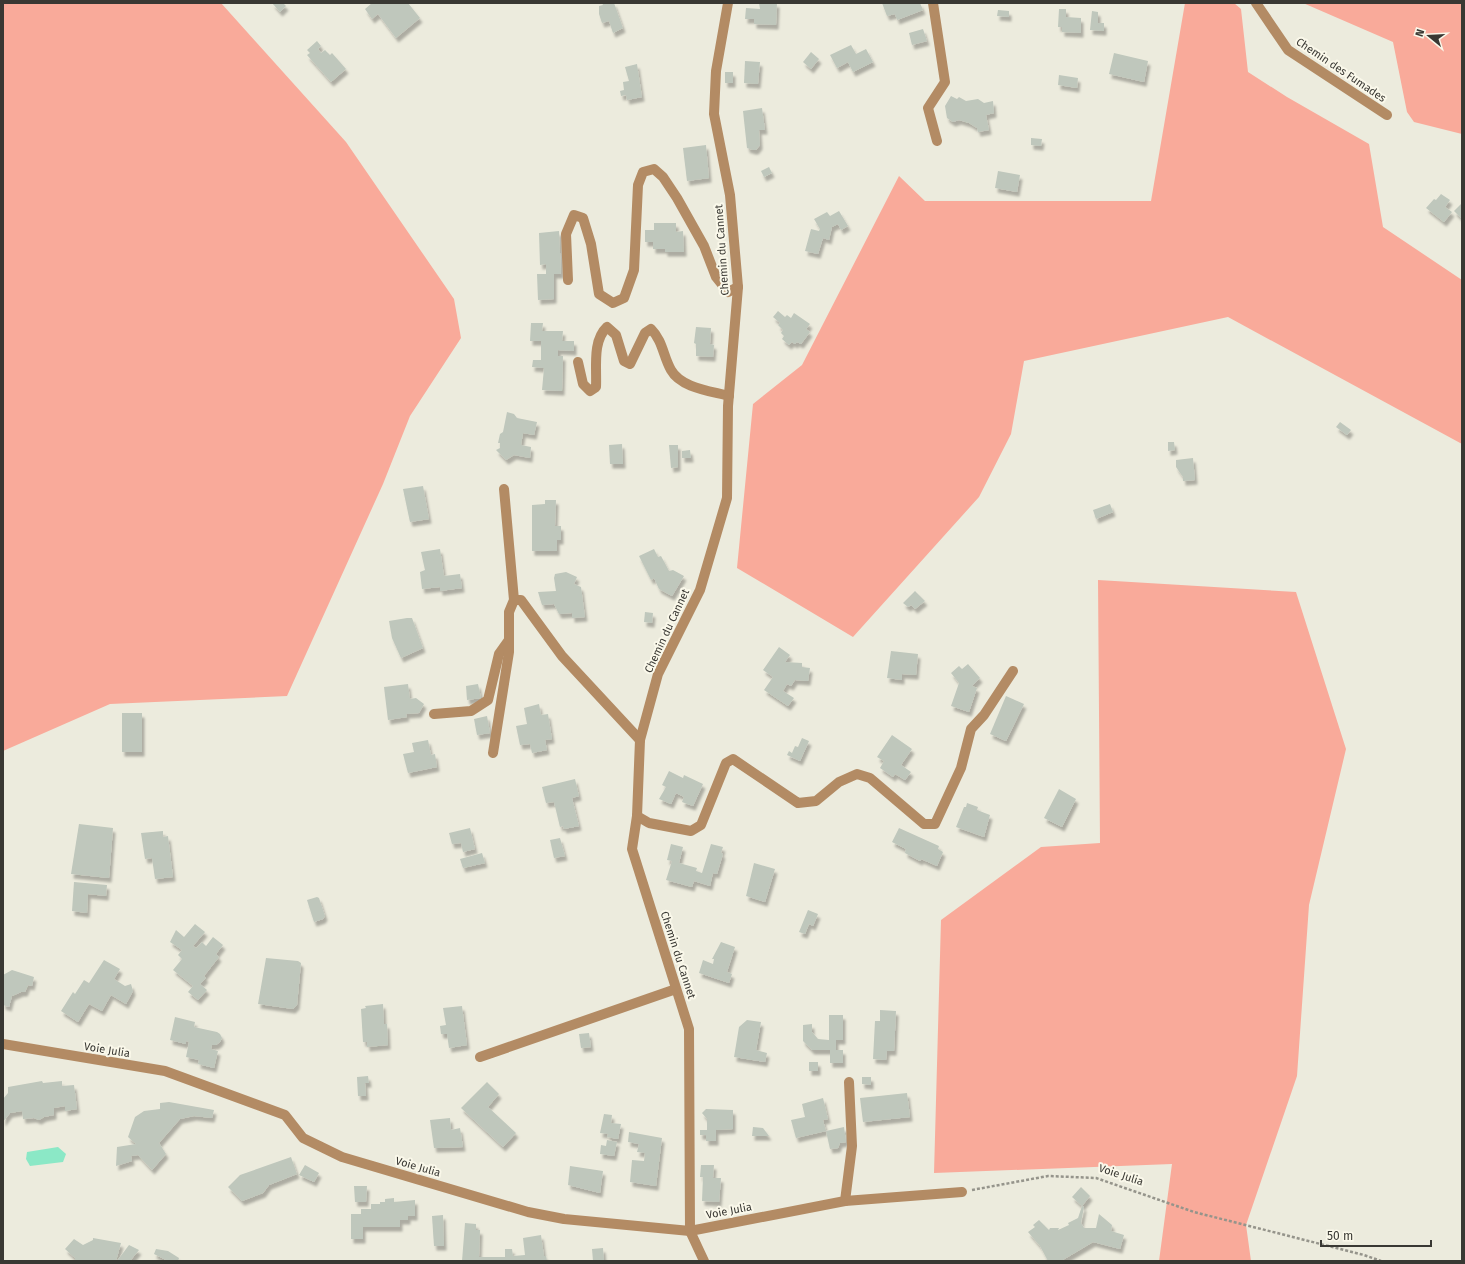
<svg xmlns="http://www.w3.org/2000/svg" width="1465" height="1264" font-family="'Fira Sans',sans-serif">
<style>
.green{fill:#f9aa9a}
.water{fill:#8be8c6}
.building{fill:#bfc7bc;filter:url(#shadow)}
.lines{fill:none;stroke-linecap:round;stroke-linejoin:round}
.path{stroke:#95948b;stroke-width:2.5;stroke-dasharray:3 2;stroke-linecap:butt}
.minor{stroke:#b38b64;stroke-width:10}
.labels{text-anchor:middle;dominant-baseline:central;stroke-width:4;stroke-linejoin:round;paint-order:stroke}
.street-label{font-size:11px;fill:#393833;stroke:#faf8ea}
</style>
<defs>
<filter id="shadow"><feDropShadow dx="2.5" dy="4.5" stdDeviation="1" flood-color="#0004"/></filter>
</defs>
<rect width="100%" height="100%" fill="#ecebdd"/>
<g class="green">
<polygon points="3,3 221,3 346,142 454,299 461,338 410,416 383,484 287,696 110,704 3,751"/>
<polygon points="1185,3 1234,3 1241,9 1248,72 1287,97 1369,144 1383,227 1462,280 1462,444 1228,317 1024,361 1011,434 979,497 853,637 737,568 753,404 802,365 899,176 925,201 1151,201"/>
<polygon points="1303,3 1462,3 1462,134 1414,122 1407,112 1393,42"/>
<polygon points="1098,580 1296,592 1346,749 1309,905 1297,1076 1246,1225 1251,1261 1159,1261 1172,1164 934,1173 941,920 1041,847 1100,843"/>
</g>
<polygon class="water" points="58,1147 66,1154 63,1162 30,1166 26,1159 27,1152"/>
<g class="building">
<polygon points="272,3 283,3 286,6 280,12"/>
<polygon points="372,3 408,3 420,18 396,38 378,14 372,19 365,9"/>
<polygon points="602,3 614,3 623,28 613,33 609,21 602,23 599,14 599,6 603,5"/>
<polygon points="759,3 777,3 776,25 754,24 754,19 745,19 746,8 760,9"/>
<polygon points="882,3 920,3 923,10 897,20 895,14 887,16"/>
<polygon points="1059,9 1066,9 1066,17 1081,18 1081,33 1062,32 1062,27 1058,27"/>
<polygon points="998,10 1009,11 1009,17 997,16"/>
<polygon points="1092,11 1098,12 1098,23 1104,23 1104,31 1090,30"/>
<polygon points="923,29 927,41 912,45 909,33"/>
<polygon points="317,41 321,46 318,49 321,53 325,50 330,55 332,53 346,69 331,82 307,55 310,53 307,50"/>
<polygon points="851,45 856,54 866,49 873,62 853,72 848,62 837,68 830,55"/>
<polygon points="811,52 819,59 811,69 803,62"/>
<polygon points="1114,53 1148,61 1144,82 1109,74"/>
<polygon points="745,61 760,62 758,84 744,83"/>
<polygon points="637,64 642,97 627,100 626,95 621,96 620,91 624,90 623,82 629,81 625,67"/>
<rect x="725" y="72" width="8" height="11"/>
<polygon points="1059,75 1078,78 1077,88 1058,85"/>
<polygon points="951,96 957,99 959,97 966,101 978,99 984,103 993,101 994,113 986,115 989,130 978,132 977,128 969,123 959,120 953,122 947,118 945,106"/>
<polygon points="762,108 765,130 759,130 760,145 756,150 753,150 747,148 743,111"/>
<polygon points="1031,138 1042,139 1041,146 1031,145"/>
<polygon points="706,145 709,178 687,181 683,148"/>
<polygon points="769,167 772,173 764,177 761,171"/>
<polygon points="998,171 1020,175 1017,192 995,188"/>
<polygon points="1441,194 1450,200 1445,207 1452,212 1444,222 1426,208 1434,199 1436,200"/>
<polygon points="1462,203 1462,219 1454,211"/>
<polygon points="839,211 848,226 841,230 838,224 832,227 829,240 823,238 818,254 805,251 811,229 819,231 820,229 814,219 827,212 830,216"/>
<polygon points="654,223 676,223 676,232 683,231 684,252 665,252 665,249 653,249 653,242 645,242 645,230 654,230"/>
<polygon points="559,231 561,274 554,274 554,299 538,300 537,274 546,274 546,264 540,265 539,233"/>
<polygon points="778,311 785,317 787,315 791,318 794,313 810,324 806,329 810,332 801,344 797,342 795,344 792,342 789,345 782,339 784,336 781,333 783,330 778,325 780,323 773,317"/>
<polygon points="531,323 543,323 542,331 563,331 562,341 574,341 574,351 558,350 558,356 563,356 562,391 542,390 544,368 532,367 533,360 541,360 541,341 530,341"/>
<polygon points="696,327 711,328 710,344 714,345 713,357 696,356 696,344 694,343"/>
<polygon points="507,412 514,414 517,418 537,422 534,435 523,433 521,445 531,447 530,458 514,455 506,460 496,450 500,448 500,443 498,443 500,434 503,432"/>
<polygon points="1340,422 1351,430 1347,435 1336,427"/>
<polygon points="1168,442 1174,442 1175,450 1168,451"/>
<polygon points="622,444 623,464 610,464 609,445"/>
<polygon points="669,445 678,445 678,467 671,468"/>
<polygon points="690,450 691,458 682,458 682,451"/>
<polygon points="1193,458 1195,480 1183,481 1183,477 1176,467 1176,460"/>
<polygon points="423,486 429,519 410,522 403,489"/>
<polygon points="545,500 556,500 555,526 561,526 561,540 557,540 557,551 532,551 532,505 545,504"/>
<polygon points="1110,504 1113,512 1096,519 1093,510"/>
<polygon points="440,549 444,576 460,574 462,588 440,591 440,587 422,589 420,572 425,570 421,552"/>
<polygon points="654,549 658,557 661,556 669,571 673,570 684,576 672,596 659,589 654,578 651,580 639,556"/>
<polygon points="566,572 577,577 574,584 581,587 585,617 572,618 572,613 559,614 554,604 542,605 538,592 556,591 554,578 555,574"/>
<polygon points="915,591 925,601 915,609 911,605 908,607 903,603"/>
<polygon points="645,612 653,613 652,623 644,622"/>
<polygon points="407,618 412,618 423,648 401,658 392,638 389,621"/>
<polygon points="779,647 790,655 785,662 802,663 802,667 810,668 808,681 795,680 791,686 787,684 783,691 794,698 788,706 764,690 773,677 763,670"/>
<polygon points="891,651 918,654 916,675 902,674 902,680 887,678"/>
<polygon points="968,664 980,678 972,686 977,688 969,712 951,706 959,683 951,673 959,666 962,669"/>
<polygon points="408,684 410,699 416,698 424,704 419,713 406,714 407,717 388,720 384,687"/>
<polygon points="478,684 481,698 467,700 466,686"/>
<polygon points="1006,696 1024,704 1006,741 990,734"/>
<polygon points="539,704 541,715 548,714 552,739 545,740 547,750 532,753 530,744 520,745 516,726 527,724 524,708"/>
<rect x="122" y="713" width="20" height="39"/>
<polygon points="487,716 490,733 477,735 474,719"/>
<polygon points="892,735 912,749 901,765 911,772 905,780 895,774 893,777 880,768 884,761 877,757"/>
<polygon points="802,738 809,741 800,761 787,755 789,751 792,753 795,746 798,747"/>
<polygon points="428,740 431,755 435,754 437,767 408,773 403,754 414,752 412,743"/>
<polygon points="669,771 683,778 684,775 703,784 693,806 682,802 684,797 676,793 671,804 659,799 666,787 662,785"/>
<polygon points="575,779 579,796 572,798 579,826 564,829 563,826 560,827 554,802 546,803 542,787"/>
<polygon points="1059,789 1076,799 1062,827 1044,818"/>
<polygon points="967,803 978,807 977,810 990,815 984,837 956,827 964,807 966,807"/>
<polygon points="79,824 113,828 109,878 71,874"/>
<polygon points="470,828 475,849 463,852 461,843 452,844 449,833"/>
<polygon points="899,828 939,846 938,849 943,852 937,866 921,859 920,861 905,853 906,849 892,842"/>
<polygon points="163,831 163,837 168,836 173,877 155,879 152,858 145,859 141,833"/>
<polygon points="560,838 565,856 554,858 550,840"/>
<polygon points="671,844 683,847 679,863 697,868 696,871 702,873 711,844 723,847 721,853 723,854 717,874 713,873 710,886 694,881 692,887 666,880 672,861 667,860"/>
<polygon points="482,853 485,863 463,868 460,859"/>
<polygon points="754,863 775,869 765,902 746,896"/>
<polygon points="74,882 107,885 106,896 88,894 87,913 72,911"/>
<polygon points="317,897 319,898 325,916 323,919 314,922 307,900"/>
<polygon points="808,910 818,914 813,926 809,924 805,934 799,932"/>
<polygon points="195,924 205,932 193,946 196,948 202,942 206,946 213,937 223,945 216,954 219,957 204,976 206,978 200,984 207,990 198,1000 188,992 193,986 173,970 182,959 178,955 182,950 170,942 176,930 184,937"/>
<polygon points="721,942 735,947 727,972 732,974 729,983 699,973 703,960 713,964 714,959 712,959"/>
<polygon points="266,958 298,961 301,963 297,1005 293,1009 258,1004"/>
<polygon points="104,960 120,969 114,979 125,986 131,984 133,991 126,1004 111,995 102,1011 89,1004 78,1022 61,1011 73,992 75,994 84,980 89,983"/>
<polygon points="12,970 34,977 32,986 28,985 25,992 21,992 12,996 9,1007 3,1005 3,975"/>
<polygon points="383,1004 384,1024 387,1024 388,1045 367,1047 367,1042 363,1042 361,1009 366,1008 365,1006"/>
<polygon points="462,1006 467,1045 449,1048 447,1034 441,1034 440,1026 446,1025 443,1008"/>
<polygon points="880,1010 896,1011 894,1051 887,1051 886,1060 873,1059 875,1021 880,1021"/>
<polygon points="829,1015 843,1015 843,1040 836,1040 836,1050 843,1050 843,1063 830,1063 830,1050 812,1050 803,1041 803,1025 812,1024 812,1032 818,1039 829,1040"/>
<polygon points="175,1017 195,1022 194,1027 217,1032 220,1034 222,1038 220,1042 216,1045 212,1045 211,1049 218,1051 214,1068 198,1064 199,1060 186,1057 189,1042 186,1041 186,1044 170,1040"/>
<polygon points="747,1020 761,1022 756,1050 767,1053 765,1062 734,1057 739,1027"/>
<polygon points="589,1033 591,1047 581,1048 579,1034"/>
<rect x="809" y="1062" width="9" height="9"/>
<polygon points="368,1076 369,1083 365,1083 366,1096 358,1096 357,1077"/>
<polygon points="862,1077 871,1077 871,1085 862,1084"/>
<polygon points="42,1081 43,1083 62,1081 62,1086 74,1085 77,1109 65,1111 65,1106 54,1108 54,1115 44,1117 39,1120 34,1118 23,1119 22,1111 10,1113 3,1122 3,1099 8,1093 8,1087"/>
<polygon points="487,1082 499,1094 488,1107 516,1133 503,1147 461,1108"/>
<polygon points="907,1093 910,1117 863,1122 860,1098"/>
<polygon points="823,1098 828,1119 823,1120 826,1131 796,1138 791,1120 805,1117 802,1104"/>
<polygon points="169,1102 214,1110 212,1118 194,1116 180,1119 159,1143 166,1154 152,1170 138,1155 131,1156 132,1161 116,1166 117,1147 136,1144 128,1137 135,1117 144,1111 160,1109 160,1103"/>
<polygon points="706,1109 733,1110 733,1129 716,1130 716,1141 706,1141 706,1135 700,1135 700,1130 707,1130 707,1119 702,1113"/>
<polygon points="604,1114 612,1115 611,1123 621,1124 618,1139 607,1137 608,1134 600,1133"/>
<polygon points="450,1118 451,1130 460,1128 463,1147 434,1148 430,1120"/>
<polygon points="753,1127 763,1128 769,1136 752,1136"/>
<polygon points="844,1127 846,1142 840,1143 838,1148 830,1149 826,1131"/>
<polygon points="629,1132 662,1138 656,1186 630,1182 632,1160 644,1161 645,1153 637,1152 639,1144 628,1142"/>
<polygon points="607,1140 617,1142 614,1156 600,1154 601,1145 606,1146"/>
<polygon points="291,1157 297,1174 269,1185 263,1193 242,1201 228,1187 240,1175"/>
<polygon points="305,1165 319,1173 314,1182 299,1175"/>
<polygon points="701,1165 714,1165 713,1178 721,1178 719,1202 702,1201 703,1177 700,1177"/>
<polygon points="570,1166 603,1171 600,1193 568,1185"/>
<polygon points="354,1186 367,1186 366,1202 355,1202"/>
<polygon points="1081,1187 1090,1196 1082,1206 1072,1197"/>
<polygon points="394,1198 394,1202 415,1200 415,1216 408,1216 408,1220 400,1220 400,1227 363,1227 363,1239 351,1239 351,1214 361,1214 361,1209 371,1209 371,1204 380,1204 380,1202 385,1202 385,1199"/>
<polygon points="1082,1206 1084,1207 1081,1223 1084,1228 1096,1228 1099,1214 1112,1225 1111,1231 1124,1235 1120,1249 1093,1242 1061,1261 1048,1261 1040,1246 1028,1232 1035,1227 1033,1225 1039,1220 1049,1230 1050,1228 1059,1228 1058,1230 1069,1225 1068,1223 1078,1218"/>
<polygon points="443,1215 444,1246 434,1246 432,1216"/>
<polygon points="465,1223 476,1224 476,1230 480,1230 479,1257 505,1257 505,1249 512,1249 513,1256 525,1255 523,1238 541,1235 544,1256 546,1256 547,1261 462,1261"/>
<polygon points="93,1238 121,1243 116,1261 75,1261 75,1258 65,1249 74,1239 83,1245 93,1240"/>
<polygon points="129,1245 139,1250 130,1261 117,1261"/>
<polygon points="603,1248 604,1261 593,1261 592,1249"/>
<polygon points="156,1249 168,1251 179,1258 178,1261 166,1260 154,1254"/>
</g>
<g class="lines">
<polyline class="path" points="972,1190 1048,1176 1096,1178 1194,1212 1364,1255 1381,1261"/>
<g class="minor">
<polyline points="933,3 945,82 928,108 937,141"/>
<polyline points="1256,3 1288,50 1387,115"/>
<polyline points="568,280 566,234 574,215 583,218 591,244 599,294 613,303 624,298 634,270 638,185 643,172 654,169 663,177 677,198 704,246 716,277 728,292 738,287"/>
<path d="M578,362L583,384L590,391L596,387C597,368 592,341 607,327L616,335L624,361L630,364L645,333L651,329C663,341 663,356 671,370C681,388 711,391 729,396"/>
<polyline points="514,600 521,600 562,656 640,740"/>
<polyline points="434,714 471,711 488,700 499,654 509,640"/>
<polyline points="493,753 509,652 509,612 514,600 504,489"/>
<polyline points="637,816 649,823 691,831 701,825 726,763 733,759 798,803 816,801 839,782 857,774 870,778 924,824 935,824 961,768 971,729 984,715 1013,671"/>
<polyline points="3,1044 165,1071 285,1115 303,1138 342,1157 528,1212 564,1219 690,1231 845,1201 852,1146 849,1082"/>
<polyline points="480,1057 676,989"/>
<polyline points="845,1201 962,1192"/>
<polyline points="704,1261 690,1231 689,1029 632,849 637,816 640,740 658,674 700,590 727,498 728,406 738,287 730,195 714,114 716,71 728,3"/>
</g>
</g>
<g class="labels">
<g class="street-label">
<text transform="translate(1341 70) rotate(34)">Chemin des Fumades</text>
<text transform="translate(722 250) rotate(-94)">Chemin du Cannet</text>
<text transform="translate(667 631) rotate(-65)">Chemin du Cannet</text>
<text transform="translate(678 955) rotate(72)">Chemin du Cannet</text>
<text transform="translate(107 1050) rotate(9)">Voie Julia</text>
<text transform="translate(418 1167) rotate(16)">Voie Julia</text>
<text transform="translate(1121 1175) rotate(18)">Voie Julia</text>
<text transform="translate(729 1211) rotate(-11)">Voie Julia</text>
</g>
</g>
<rect width="1465" height="1264" fill="none" stroke="#393833" stroke-width="8"/>
<g transform="translate(1429 36) rotate(288)" stroke="#faf8ea" stroke-width="3" paint-order="stroke">
<path d="M0-3L7 15L0 10L-7 15Z" fill="#393833"/>
<text y="-6" font-size="11" font-weight="bold" text-anchor="middle" fill="#393833">N</text>
</g>
<path d="M1321 1240v6h110v-6" fill="none" stroke="#393833" stroke-width="2"/>
<text x="1327" y="1240" font-size="12" fill="#393833" stroke="#faf8ea" stroke-width="3" paint-order="stroke">50 m</text>
</svg>
